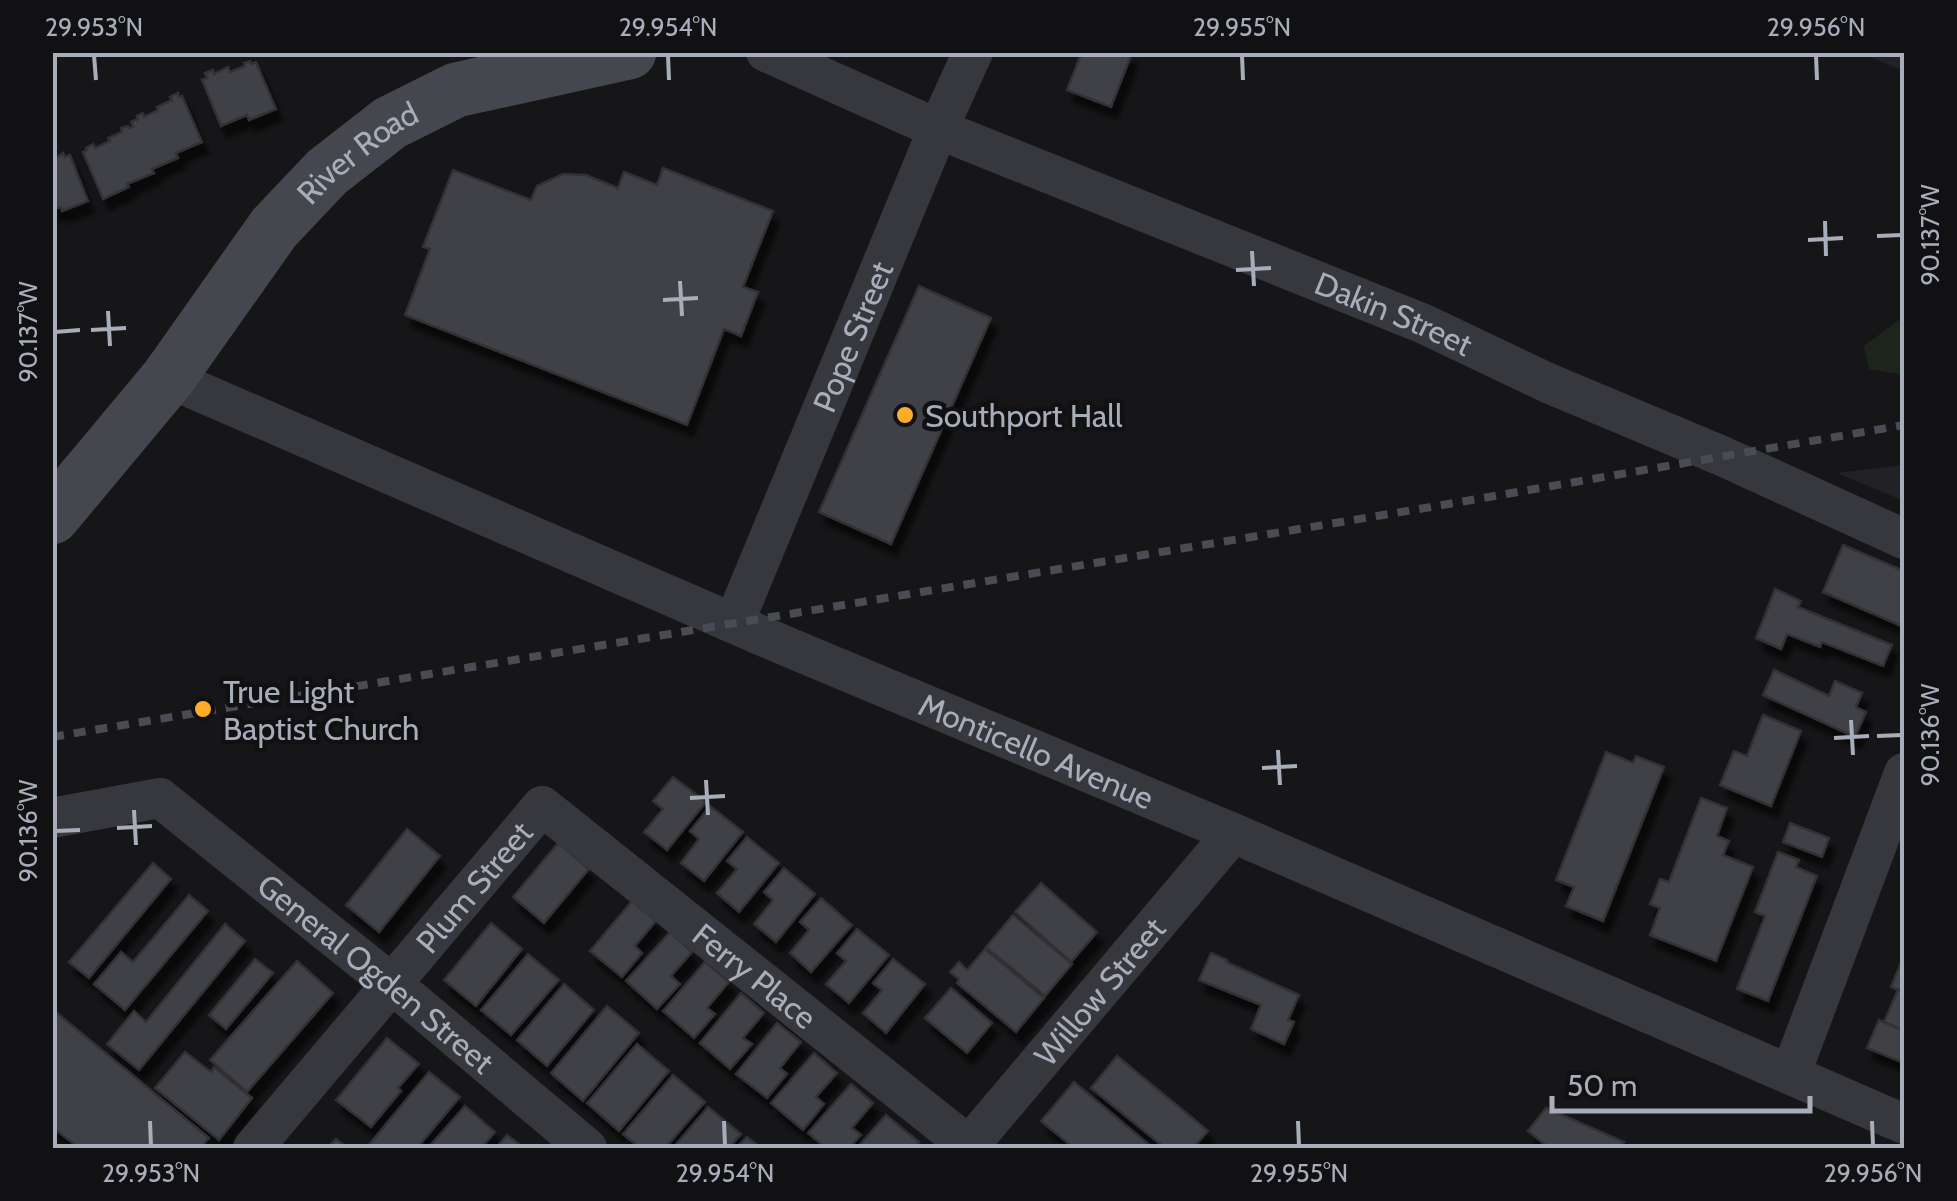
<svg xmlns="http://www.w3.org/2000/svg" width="1957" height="1201" font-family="Cabin,sans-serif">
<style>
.built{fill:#222226}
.green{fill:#1c241c}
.building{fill:#404146;stroke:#303035;stroke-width:2.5;filter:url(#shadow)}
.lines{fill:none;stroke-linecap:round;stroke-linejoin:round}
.street{stroke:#37383e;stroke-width:40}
.secondary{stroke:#45474e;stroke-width:55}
.rail{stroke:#4a4c53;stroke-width:8;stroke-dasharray:12 10;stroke-linecap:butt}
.ticks{fill:none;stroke:#a7aeb9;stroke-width:4}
.poi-dot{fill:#ffac28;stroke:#111113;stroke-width:4}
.labels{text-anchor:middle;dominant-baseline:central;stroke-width:9;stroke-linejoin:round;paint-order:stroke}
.street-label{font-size:32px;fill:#a7aeb9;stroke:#111113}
.poi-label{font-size:32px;fill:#a7aeb9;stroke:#111113;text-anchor:start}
.neatline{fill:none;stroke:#a7aeb9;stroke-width:4}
.ticks-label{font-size:25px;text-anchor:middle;fill:#a7aeb9}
</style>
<defs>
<filter id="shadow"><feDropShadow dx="6" dy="11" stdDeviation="2.5" flood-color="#0009"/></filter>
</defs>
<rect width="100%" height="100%" fill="#161618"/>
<g class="built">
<polygon points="1861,53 1904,53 1904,71"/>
<polygon points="1904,465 1904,501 1837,473"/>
</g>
<polygon class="green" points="1904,316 1904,375 1869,369 1864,346"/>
<g class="building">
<polygon points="1082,52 1132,53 1111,107 1067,90"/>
<polygon points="250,61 251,64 256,62 276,109 249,120 247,115 221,126 202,80 207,78 205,73 213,70 214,74 228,67 230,72 245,66 244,63"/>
<polygon points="178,93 179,97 182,96 202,142 176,153 178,158 152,169 154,173 127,184 129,187 103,199 83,152 87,150 86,148 93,144 95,148 110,141 108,138 122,132 121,128 128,126 129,128 133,127 131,122 138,119 137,116 143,113 144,117 158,110 157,107 172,100 170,97"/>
<polygon points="63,153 65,157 70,155 88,201 62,211 61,207 52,210 52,161"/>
<polygon points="663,168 773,211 743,287 758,292 741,336 724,329 687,425 405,315 430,249 423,247 453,170 531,200 537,186 563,174 586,175 618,188 624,172 657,185"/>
<polygon points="919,286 991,318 891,544 819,512"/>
<polygon points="1843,545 1904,571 1904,627 1823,592"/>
<polygon points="1775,589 1801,601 1798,607 1892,645 1883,666 1822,642 1820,647 1787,634 1781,649 1756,638"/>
<polygon points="1774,670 1829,696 1835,681 1862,693 1856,707 1866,712 1855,737 1763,695"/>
<polygon points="1763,715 1801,731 1771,806 1720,785 1734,751 1747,756"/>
<polygon points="1606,752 1633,763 1636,756 1664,767 1603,921 1566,906 1574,887 1556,880"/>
<polygon points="673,777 706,802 667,850 644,832 663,809 653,801"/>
<polygon points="1701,798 1727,808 1717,836 1729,841 1723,855 1753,867 1716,961 1650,935 1660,908 1650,904 1660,879 1669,882"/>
<polygon points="710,806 743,832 704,881 681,863 699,839 690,831"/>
<polygon points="1790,823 1829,838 1822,857 1783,842"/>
<polygon points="407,829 440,856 379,932 346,905"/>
<polygon points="747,837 779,863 739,912 717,893 737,869 727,861"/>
<polygon points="558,843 589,869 544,923 513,897"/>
<polygon points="1778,852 1799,860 1796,867 1817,876 1768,1001 1737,989 1765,916 1755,912"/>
<polygon points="153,863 171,879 89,978 69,962"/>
<polygon points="784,868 815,894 776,942 754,924 773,900 764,892"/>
<polygon points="1041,883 1097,932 1071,962 1015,912"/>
<polygon points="189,895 208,911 125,1010 94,984 121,952 133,962"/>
<polygon points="821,898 852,925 811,972 790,953 809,930 800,922"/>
<polygon points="632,901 656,921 635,946 642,953 622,977 590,951"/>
<polygon points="1013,915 1072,964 1045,996 986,947"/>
<polygon points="491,923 522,949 476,1006 444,980"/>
<polygon points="225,924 245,941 139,1070 107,1044 134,1011 146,1022"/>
<polygon points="857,929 889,955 849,1003 826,984 846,961 837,953"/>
<polygon points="670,932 692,952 671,976 680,984 657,1009 626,981"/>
<polygon points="985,949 1044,998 1016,1032 957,983 959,979 950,972 959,962 967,970"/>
<polygon points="1211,953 1227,960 1226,962 1299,995 1288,1020 1294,1022 1284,1044 1251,1029 1261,1005 1199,980"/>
<polygon points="528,954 559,980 511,1035 481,1010"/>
<polygon points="255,959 273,973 226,1029 209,1015"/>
<polygon points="893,959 925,984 886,1033 863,1013 882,990 873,983"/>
<polygon points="1902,960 1904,960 1904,993 1891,987"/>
<polygon points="297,961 333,993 247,1092 210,1060"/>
<polygon points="705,962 729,982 707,1008 715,1014 694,1038 663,1011"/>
<polygon points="564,984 594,1010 547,1066 517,1040"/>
<polygon points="951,988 992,1023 967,1053 925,1018"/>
<polygon points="1898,990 1904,993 1904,1031 1884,1022"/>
<polygon points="741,993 764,1013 743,1038 752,1044 730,1069 700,1043"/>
<polygon points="607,1006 639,1033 583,1101 551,1073"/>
<polygon points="52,1009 209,1138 200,1148 79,1148 52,1127"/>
<polygon points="1879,1020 1904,1031 1904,1063 1867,1048"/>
<polygon points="777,1023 801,1042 780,1068 787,1074 767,1098 736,1074"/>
<polygon points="387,1038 419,1064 398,1088 401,1091 371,1127 336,1100"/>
<polygon points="637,1044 669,1071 619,1131 587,1103"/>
<polygon points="185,1052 211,1072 214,1067 252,1098 219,1140 155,1088"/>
<polygon points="814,1053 837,1073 816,1097 824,1104 803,1130 771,1103"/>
<polygon points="1117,1056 1208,1131 1193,1148 1165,1148 1091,1088"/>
<polygon points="429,1072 460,1097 417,1148 371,1148 368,1146"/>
<polygon points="673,1075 705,1102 665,1148 640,1148 623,1134"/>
<polygon points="1074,1082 1153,1148 1074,1148 1041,1121"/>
<polygon points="851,1084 873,1103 852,1128 861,1135 849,1148 826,1148 808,1133"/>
<polygon points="465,1106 495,1132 481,1148 428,1148"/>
<polygon points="708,1107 741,1134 729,1148 673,1148"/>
<polygon points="1546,1108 1624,1142 1619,1148 1549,1148 1528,1131"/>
<polygon points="886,1115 919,1142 914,1148 857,1148"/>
<polygon points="507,1135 524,1148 496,1148"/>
<polygon points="747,1137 761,1148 736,1148"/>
<polygon points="336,1139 348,1148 327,1148"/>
</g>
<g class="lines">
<g class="street">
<path id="s1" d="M766,52L938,129L1424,324L1548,383L1722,456L1904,539"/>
<path id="s2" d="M168,378L788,647L1233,833L1904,1124"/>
<path id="s3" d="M734,623L938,129L973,52"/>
<path id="s4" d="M52,818L160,798L392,984L587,1148"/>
<polyline points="1791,1073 1904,773"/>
<path id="s5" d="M253,1148L542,806L969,1146"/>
<path id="s6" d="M967,1148L1233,833"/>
</g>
<path class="secondary" id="s7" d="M52,517L168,378L274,228L327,172L390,123L456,90L629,52"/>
<polyline class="rail" points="52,737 1425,508 1904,425"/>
</g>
<path class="ticks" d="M94,55L96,80M668,55L669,80M1242,55L1243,80M1816,55L1817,80M1825,221L1826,256M1877,236L1902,235M1808,240L1843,238M1252,251L1254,286M1236,270L1271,268M680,281L682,316M663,300L698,298M108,311L110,346M91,330L126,328M55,332L80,330M1851,720L1853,755M1877,736L1902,735M1834,738L1869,736M1278,750L1280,785M1262,768L1297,766M706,780L708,815M690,798L725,796M134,810L136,845M117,828L152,826M55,831L80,830M150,1121L151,1146M724,1121L725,1146M1298,1121L1299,1146M1872,1121L1873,1146"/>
<g class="poi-dot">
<circle cx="905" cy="415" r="10"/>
<circle cx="203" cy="709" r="10"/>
</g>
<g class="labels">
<g class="street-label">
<text stroke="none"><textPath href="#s7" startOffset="478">River Road</textPath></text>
<text stroke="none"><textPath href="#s1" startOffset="680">Dakin Street</textPath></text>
<text stroke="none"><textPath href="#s3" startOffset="310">Pope Street</textPath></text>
<text stroke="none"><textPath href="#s2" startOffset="945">Monticello Avenue</textPath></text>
<text stroke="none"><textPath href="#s5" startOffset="342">Plum Street</textPath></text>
<text stroke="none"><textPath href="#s4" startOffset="388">General Ogden Street</textPath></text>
<text stroke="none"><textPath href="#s5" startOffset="720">Ferry Place</textPath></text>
<text stroke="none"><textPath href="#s6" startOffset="205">Willow Street</textPath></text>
</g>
<g class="poi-label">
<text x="925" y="415">Southport Hall</text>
<text x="223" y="691">True Light<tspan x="223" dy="37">Baptist Church</tspan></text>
</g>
</g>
<rect width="1957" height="1201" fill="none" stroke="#111113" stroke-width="110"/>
<path d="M1552 1096v15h258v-15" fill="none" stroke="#a7aeb9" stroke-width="5"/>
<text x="1567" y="1096" font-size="30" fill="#a7aeb9" stroke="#111113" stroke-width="8" paint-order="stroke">50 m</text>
<rect x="55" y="55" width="1847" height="1091" class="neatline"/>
<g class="ticks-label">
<text x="94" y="36">29.953°N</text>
<text x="668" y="36">29.954°N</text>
<text x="1242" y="36">29.955°N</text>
<text x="1816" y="36">29.956°N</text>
<text transform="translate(1930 235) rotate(-90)" y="9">90.137°W</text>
<text transform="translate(28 332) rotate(-90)" y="9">90.137°W</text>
<text transform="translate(1930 735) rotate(-90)" y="9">90.136°W</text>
<text transform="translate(28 831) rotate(-90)" y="9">90.136°W</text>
<text x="151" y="1182">29.953°N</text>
<text x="725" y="1182">29.954°N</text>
<text x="1299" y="1182">29.955°N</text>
<text x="1873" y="1182">29.956°N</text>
</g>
</svg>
